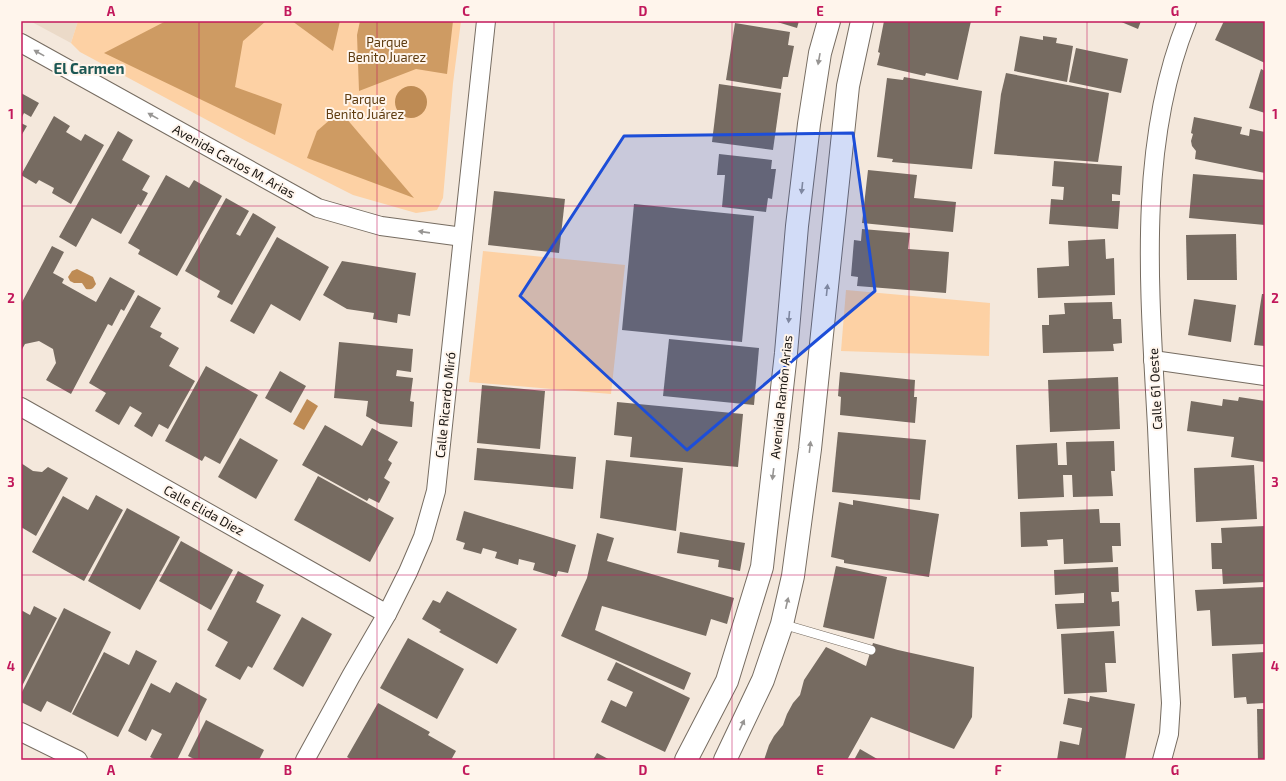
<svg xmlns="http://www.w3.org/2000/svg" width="1286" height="781" font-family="'Exo 2',sans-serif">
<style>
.built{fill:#ebdac8}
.green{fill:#fdd1a4}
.forest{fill:#ce9b63}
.water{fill:#be8b54}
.building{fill:#766b61}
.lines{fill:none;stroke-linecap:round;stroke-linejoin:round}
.service-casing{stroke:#766c61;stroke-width:10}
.minor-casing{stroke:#766c61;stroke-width:20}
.secondary-casing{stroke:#766c61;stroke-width:24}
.service{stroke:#fff;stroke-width:9}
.minor{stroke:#fff;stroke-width:18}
.secondary{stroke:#fff;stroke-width:22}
.oneway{fill:#979593}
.marked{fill:#1d4ed8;fill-opacity:0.2;stroke:#1d4ed8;stroke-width:3;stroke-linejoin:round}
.grid{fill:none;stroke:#c2185b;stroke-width:1;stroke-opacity:0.55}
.labels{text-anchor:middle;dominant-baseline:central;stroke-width:4;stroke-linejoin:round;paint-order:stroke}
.park-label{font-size:13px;fill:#5f3c10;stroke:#fff5ec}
.street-label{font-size:13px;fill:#181410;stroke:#fff5ec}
.quarter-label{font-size:15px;font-weight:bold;fill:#1c5754;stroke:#fff5ec}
.neatline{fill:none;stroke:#c2185b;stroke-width:1.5}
.grid-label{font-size:13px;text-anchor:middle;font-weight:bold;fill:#c2185b}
</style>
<rect width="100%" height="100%" fill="#f4e8dc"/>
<polygon class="built" points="30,21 78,21 71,43"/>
<g class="green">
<polygon points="78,21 461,21 453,83 443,198 437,210 416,213 353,195 248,142 80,52 71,43"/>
<polygon points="483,251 625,265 611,394 469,382"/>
<polygon points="846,290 990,303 989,356 841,351"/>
</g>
<g class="forest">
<polygon points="166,21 266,21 243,41 235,87 282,104 275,135 104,53"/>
<polygon points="292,21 340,21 333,51"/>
<polygon points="360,21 453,21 447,74 416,69 359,91 357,35"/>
<polygon points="340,111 414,198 307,158 317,131"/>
</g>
<g class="water">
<circle cx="411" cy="102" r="16"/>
<path d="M77,269L93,277L96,284C93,289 91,290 86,289L82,283H74L70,281L68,277L72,271Z"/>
<polygon points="307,399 318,406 304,430 293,424"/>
</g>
<g class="building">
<polygon points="774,21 799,21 797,28"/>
<polygon points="884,21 971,21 958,80 926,73 925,76 877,65 880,53 878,52"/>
<polygon points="1119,21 1141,21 1138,29"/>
<polygon points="1224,21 1265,21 1265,63 1215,40"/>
<polygon points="735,23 790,32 788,45 794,46 788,77 783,77 781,89 726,80"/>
<polygon points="1020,36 1043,40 1043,36 1057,38 1056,43 1073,46 1067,82 1014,71"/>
<polygon points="1076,48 1128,59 1121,93 1069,82"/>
<polygon points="1261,69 1265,71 1265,113 1249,108"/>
<polygon points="1006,73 1109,93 1098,162 994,154 1001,94"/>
<polygon points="904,77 982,91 972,169 892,162 893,159 877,157 887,78 903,80"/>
<polygon points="719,84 781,93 773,150 712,142"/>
<polygon points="21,93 39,103 31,117 24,113 21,119"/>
<polygon points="54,116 70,126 66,132 81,141 85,134 104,145 71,204 52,193 54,188 39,180 36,184 21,175"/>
<polygon points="1194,117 1242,127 1240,134 1249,136 1250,129 1265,132 1265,173 1195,159 1196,151 1192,146 1191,141 1193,134 1191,133"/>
<polygon points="21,123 27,126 21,136"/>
<polygon points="118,131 133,140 122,160 150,176 142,190 148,193 141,206 138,204 121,234 92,218 76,247 59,237"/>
<polygon points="719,154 772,160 771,169 776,169 772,199 768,198 766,212 722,207 725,175 717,175"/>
<polygon points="1054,161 1122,166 1120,195 1112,194 1112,201 1120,201 1118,229 1049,224 1051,199 1063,200 1064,187 1052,186"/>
<polygon points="868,170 917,175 914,198 956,202 953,232 862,223"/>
<polygon points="1193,174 1265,180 1265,225 1189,218"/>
<polygon points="166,175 189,188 194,180 222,196 177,276 138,254 140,250 128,243"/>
<polygon points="494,191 565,199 559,253 488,245"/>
<polygon points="226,198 249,211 236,234 240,236 253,213 276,227 232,305 217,297 220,291 185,271"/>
<polygon points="634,204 754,216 742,342 622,330"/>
<polygon points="862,229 910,233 908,249 949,252 946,293 857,286 858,277 851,276 854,240 861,241"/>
<polygon points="1236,234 1237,280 1187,280 1186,235"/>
<polygon points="277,237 329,267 300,321 271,304 254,334 230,321"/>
<polygon points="1105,239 1106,259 1114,258 1115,295 1038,298 1037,268 1069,266 1068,241"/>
<polygon points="52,246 64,252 53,273 64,279 62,283 96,302 110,277 135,291 124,311 121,309 112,326 108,324 71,394 46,380 56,363 53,349 39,341 25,344 21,351 21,304"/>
<polygon points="342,261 416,273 410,316 398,314 397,323 373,319 374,313 347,309 323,295"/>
<polygon points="1262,294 1265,294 1265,346 1254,345"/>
<polygon points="138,295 161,308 150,327 162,333 160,337 179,348 169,366 195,381 168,429 159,424 152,437 134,426 142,413 130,406 119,425 95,411 106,393 89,383"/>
<polygon points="1194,299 1236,305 1231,342 1188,335"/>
<polygon points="1112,302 1113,319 1121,319 1122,343 1113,344 1114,351 1043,353 1042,325 1049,325 1049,315 1065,314 1064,303"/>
<polygon points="669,339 759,348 754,405 663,396"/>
<polygon points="339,342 413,349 411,372 397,370 396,376 413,378 410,401 414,402 412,427 380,424 366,416 368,401 334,398"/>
<polygon points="206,366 258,395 220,464 205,456 202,461 165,441"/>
<polygon points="280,371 306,386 291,413 265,398"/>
<polygon points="840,372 915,380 914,397 917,397 915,423 840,415 841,397 838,396"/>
<polygon points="1118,377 1120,429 1050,432 1048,380"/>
<polygon points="482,385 545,391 540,449 477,443"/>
<polygon points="1239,397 1265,401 1265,452 1264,462 1231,457 1234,437 1187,431 1191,401 1222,406 1223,399 1238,401"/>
<polygon points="617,402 743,414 738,467 630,457 632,437 614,435"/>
<polygon points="325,425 362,446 372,428 398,442 388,460 392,463 384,478 390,482 379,503 369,498 367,501 302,465"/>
<polygon points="838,432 926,440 920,500 832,492"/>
<polygon points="240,438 278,460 256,499 218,477"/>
<polygon points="1114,441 1115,471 1111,471 1113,496 1073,497 1072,475 1063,475 1064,497 1018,499 1016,445 1057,443 1058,465 1067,465 1066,442"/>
<polygon points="477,448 576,457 573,489 474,480"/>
<polygon points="606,460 683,468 676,531 600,518"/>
<polygon points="21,463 33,471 42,472 48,467 68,478 36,536 21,527"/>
<polygon points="1254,465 1257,519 1196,522 1194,468"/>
<polygon points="318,476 394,518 370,562 294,520"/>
<polygon points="96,495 123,510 84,581 32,552 63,496 88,510"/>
<polygon points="853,500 939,514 929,577 844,563 844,560 831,557 839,502 853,505"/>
<polygon points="127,508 180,537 140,610 88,581"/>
<polygon points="1099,509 1100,523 1120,523 1121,546 1112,546 1113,562 1064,564 1063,539 1047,540 1048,546 1021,547 1020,512"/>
<polygon points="464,511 576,545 568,573 558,571 556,577 533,570 535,563 519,559 518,565 495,558 497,552 483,548 481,554 463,549 465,543 456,540"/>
<polygon points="1265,526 1265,582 1223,584 1222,569 1212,569 1211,543 1222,543 1221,528"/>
<polygon points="680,532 745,543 740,571 718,567 719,560 677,553"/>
<polygon points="597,533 614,538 607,561 734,598 727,624 711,619 706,636 602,606 595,630 691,673 684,690 561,636 587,578"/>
<polygon points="181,541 233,570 211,610 159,581"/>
<polygon points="836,566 887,577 874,639 823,627"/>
<polygon points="1118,567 1119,592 1111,592 1112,602 1119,601 1120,626 1057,629 1055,604 1084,603 1084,593 1055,595 1054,570"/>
<polygon points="238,571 264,585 256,602 281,615 252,668 248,666 240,680 215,666 228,642 207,630"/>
<polygon points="1265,587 1265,644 1212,646 1210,610 1197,611 1195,590"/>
<polygon points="447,591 517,629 497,664 439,632 441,630 422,619 433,600 440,603"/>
<polygon points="34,606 57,618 21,688 21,610 30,615"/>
<polygon points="64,608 111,632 71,713 47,701 41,712 21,702 21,694"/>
<polygon points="302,617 332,634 303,687 273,669"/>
<polygon points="1114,631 1116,663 1105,663 1107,692 1064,694 1061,634"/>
<polygon points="408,638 464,669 437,719 380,688"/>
<polygon points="873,643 898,650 974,667 972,717 954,749 871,717 847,760 764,760 769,745 774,736 783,725 787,714 793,703 800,695 804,680 826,647 866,666"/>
<polygon points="136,650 157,661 118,737 72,714 104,652 129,665"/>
<polygon points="1265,652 1265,703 1247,704 1246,697 1234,698 1232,654"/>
<polygon points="616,662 690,698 665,752 601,722 611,700 626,707 633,692 607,680"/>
<polygon points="176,682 207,699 177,760 156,760 150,757 162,734 152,729 146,741 128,731 151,683 170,693"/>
<polygon points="1090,696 1135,704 1125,760 1057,760 1060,741 1079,745 1082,728 1063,724 1068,698 1089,702"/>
<polygon points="378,703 430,732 428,735 456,751 451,760 352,760 347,757"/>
<polygon points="1257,709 1265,709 1265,760 1258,760"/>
<polygon points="206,720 264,750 259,760 196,760 188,756"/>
<polygon points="860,749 879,760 854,760"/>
<polygon points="597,753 610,760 593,760"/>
</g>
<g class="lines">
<g class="service-casing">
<polyline id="service" points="782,624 871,650"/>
</g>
<g class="minor-casing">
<g id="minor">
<polyline points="21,43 318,208 381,226 463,237"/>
<polyline points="1153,360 1265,376"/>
<polyline points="21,407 387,614"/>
<polyline points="21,732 78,760"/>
<polyline points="305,760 351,676 387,614 408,572 423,537 436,491 486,21"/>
<path d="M1162,760L1169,734L1171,703C1165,611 1161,519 1157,427C1150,295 1136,147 1187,21"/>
</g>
</g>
<g class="secondary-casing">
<g id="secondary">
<polyline points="686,760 727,681 762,567 786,353 797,226 809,124 820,53 829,21"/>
<polyline points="725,760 763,680 782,624 793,576 810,449 848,86 862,21"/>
</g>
</g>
<use href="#service" class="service"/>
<use href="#minor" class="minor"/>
<use href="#secondary" class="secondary"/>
</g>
<defs><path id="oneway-solid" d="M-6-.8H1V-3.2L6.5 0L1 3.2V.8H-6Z"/></defs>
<g class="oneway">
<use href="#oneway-solid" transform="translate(39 53) rotate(-151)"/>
<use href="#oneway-solid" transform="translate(819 59) rotate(100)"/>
<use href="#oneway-solid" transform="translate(153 116) rotate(-151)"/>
<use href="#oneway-solid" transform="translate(802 188) rotate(96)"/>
<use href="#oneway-solid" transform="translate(424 232) rotate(-172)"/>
<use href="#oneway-solid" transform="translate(827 290) rotate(-84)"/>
<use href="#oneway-solid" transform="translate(789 317) rotate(95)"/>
<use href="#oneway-solid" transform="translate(810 447) rotate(-83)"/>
<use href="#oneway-solid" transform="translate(773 474) rotate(97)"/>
<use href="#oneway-solid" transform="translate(787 603) rotate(-77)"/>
<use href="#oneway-solid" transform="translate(742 725) rotate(-65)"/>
</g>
<path class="marked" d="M853,133L875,291L687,450L520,296L624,136Z"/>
<path class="grid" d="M199,21V760M377,21V760M554,21V760M732,21V760M909,21V760M1087,21V760M21,206H1265M21,390H1265M21,575H1265"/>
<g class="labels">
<g class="park-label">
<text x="387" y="42">Parque<tspan x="387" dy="15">Benito Juarez</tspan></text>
<text x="365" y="99">Parque<tspan x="365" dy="15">Benito Juárez</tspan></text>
</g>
<g class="street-label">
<text transform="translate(234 161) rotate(29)">Avenida Carlos M. Arias</text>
<text transform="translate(1155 389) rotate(-93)">Calle 61 Oeste</text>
<text transform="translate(781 397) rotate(-84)">Avenida Ramón Arias</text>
<text transform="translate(445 405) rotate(-84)">Calle Ricardo Miró</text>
<text transform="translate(204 510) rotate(29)">Calle Elida Diez</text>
</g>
<g class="quarter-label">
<text x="89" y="68">El Carmen</text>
</g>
</g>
<rect width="1286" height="781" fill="none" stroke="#fff5ec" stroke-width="44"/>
<rect x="22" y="22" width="1242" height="737" class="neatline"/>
<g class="grid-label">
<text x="111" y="16">A</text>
<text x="288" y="16">B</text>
<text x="466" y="16">C</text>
<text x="643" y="16">D</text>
<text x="820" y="16">E</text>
<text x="998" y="16">F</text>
<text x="1175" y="16">G</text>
<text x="11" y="119">1</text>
<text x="1275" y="119">1</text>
<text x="11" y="303">2</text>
<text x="1275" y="303">2</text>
<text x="11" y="487">3</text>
<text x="1275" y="487">3</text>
<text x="11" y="671">4</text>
<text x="1275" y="671">4</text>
<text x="111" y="775">A</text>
<text x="288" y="775">B</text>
<text x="466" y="775">C</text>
<text x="643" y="775">D</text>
<text x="820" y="775">E</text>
<text x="998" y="775">F</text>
<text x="1175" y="775">G</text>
</g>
</svg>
